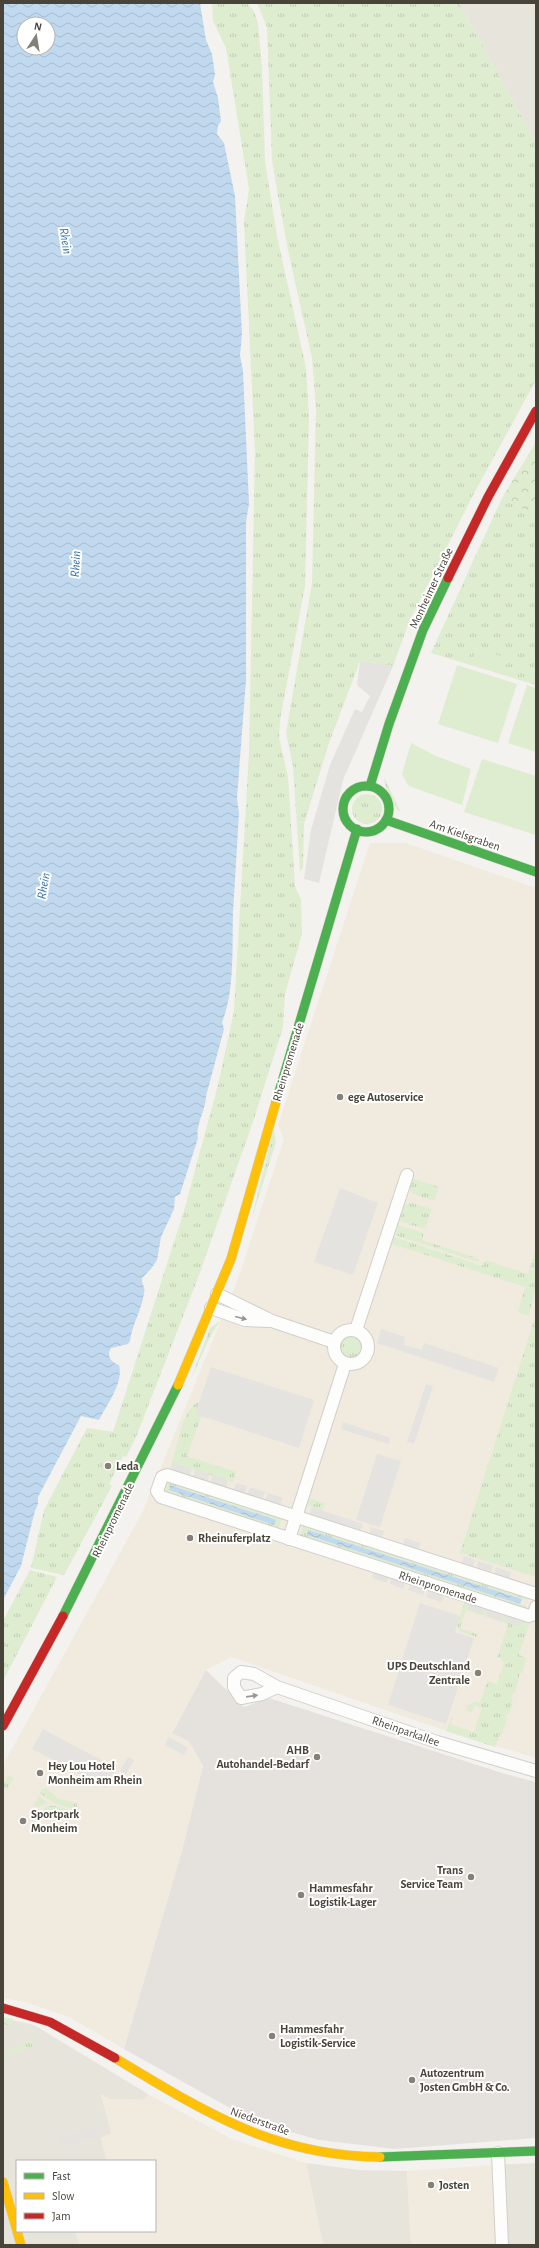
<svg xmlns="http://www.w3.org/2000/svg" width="539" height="2248" font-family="'Alegreya Sans',sans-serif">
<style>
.residential{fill:#e7e4dc}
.commercial{fill:#f1ebdf}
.industrial{fill:#e5e2de}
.grass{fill:url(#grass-tufts);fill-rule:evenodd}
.forest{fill:url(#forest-crowns)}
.green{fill:#deecd0}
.parking{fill:#e5e3df}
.water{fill:url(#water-waves);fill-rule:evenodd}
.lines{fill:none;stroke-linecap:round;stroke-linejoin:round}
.street-casing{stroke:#d1cfcb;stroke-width:14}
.fast-casing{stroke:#d2cfc5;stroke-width:10}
.slow-casing{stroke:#d2cfc5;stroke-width:10}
.jam-casing{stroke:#d2cfc5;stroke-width:10}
.street{stroke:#fdfdfc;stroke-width:12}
.fast{stroke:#4caf50;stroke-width:9}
.slow{stroke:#ffc107;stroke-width:9}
.jam{stroke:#c62828;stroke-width:9}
.oneway{fill:#9a9791}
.poi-dot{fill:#848178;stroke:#fff;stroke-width:1.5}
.labels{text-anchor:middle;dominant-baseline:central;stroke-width:4;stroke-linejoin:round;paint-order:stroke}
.street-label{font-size:12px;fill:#494439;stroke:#fff}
.poi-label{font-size:12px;font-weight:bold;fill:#494439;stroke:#fff;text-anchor:start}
.water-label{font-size:13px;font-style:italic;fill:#3774b1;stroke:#fff}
</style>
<defs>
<pattern id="grass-tufts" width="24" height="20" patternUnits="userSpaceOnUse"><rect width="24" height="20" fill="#deecd0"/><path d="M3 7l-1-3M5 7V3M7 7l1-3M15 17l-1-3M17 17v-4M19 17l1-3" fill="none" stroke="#c0ccb3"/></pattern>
<pattern id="forest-crowns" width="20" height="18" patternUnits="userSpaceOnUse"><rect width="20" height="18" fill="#deecd0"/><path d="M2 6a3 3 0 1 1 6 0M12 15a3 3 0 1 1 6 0" fill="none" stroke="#c0ccb3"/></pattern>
<pattern id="water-waves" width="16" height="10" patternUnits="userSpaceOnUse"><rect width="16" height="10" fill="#c1d9ee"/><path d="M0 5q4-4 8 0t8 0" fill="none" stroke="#a7bbcd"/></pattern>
</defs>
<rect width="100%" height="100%" fill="#f3f2ee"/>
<g class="residential">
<polygon points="459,3 536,3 536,143"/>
<polygon points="3,2018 34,2025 148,2094 144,2100 109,2099 101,2095 112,2133 101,2138 107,2161 17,2161 17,2231 75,2231 80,2245 3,2245"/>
<polygon points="306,2163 359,2170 407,2171 411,2245 323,2245"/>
<polygon points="536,2163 536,2245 496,2245 493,2165"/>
</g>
<g class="commercial">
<polygon points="370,843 406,843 536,888 536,1758 446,1731 231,1657 206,1670 172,1732 189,1741 203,1766 182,1851 124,2049 69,2017 25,2002 3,1998 3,1765 143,1511 239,1276 284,1139 278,1125"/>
<polygon points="101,2094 109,2099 144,2100 148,2094 232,2139 306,2163 323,2245 80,2245 75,2231 155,2231 155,2161 107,2161 101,2138 111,2133"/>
<polygon points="493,2165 496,2245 411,2245 407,2171"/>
</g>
<polygon class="industrial" points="206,1670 244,1707 269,1698 502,1773 536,1782 536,2138 395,2149 319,2140 255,2122 124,2049 182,1851 203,1766 189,1741 172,1733"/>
<g class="grass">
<polygon points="212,3 247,3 254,11 258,24 262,68 265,161 277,236 306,368 309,417 305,586 280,720 279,738 288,777 295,886 301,900 302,934 285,994 283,1027 253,1122 198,1278 136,1437 126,1457 123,1456 109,1484 112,1486 64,1575 31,1568 44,1510 87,1428 113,1432 184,1211 218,1085 234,1011 249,753 255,451 244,222 249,189 226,48 213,21"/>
<polygon points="257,3 459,3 536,143 536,380 472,497 409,622 393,666 360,661 329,743 304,824 303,868 300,871 293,766 286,733 312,583 316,409 312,358 288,250 277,190 272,160 267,27"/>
<polygon points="502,498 536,516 536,685 431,653"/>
<path d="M384,777L401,813C391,805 385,789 384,777Z"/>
<circle cx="367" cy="809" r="15"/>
<polygon points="274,1128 276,1142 251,1221"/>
<polygon points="413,1179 439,1187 434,1201 413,1194 409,1188"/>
<polygon points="411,1203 432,1209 425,1229 399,1221 404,1205"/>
<polygon points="398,1225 424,1233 422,1240 480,1259 478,1262 395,1235"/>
<polygon points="394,1237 482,1266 485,1260 528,1274 536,1248 536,1286 529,1316 518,1312 525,1287 392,1244"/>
<polygon points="536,1314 536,1577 460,1553"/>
<polygon points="220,1321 211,1335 190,1381 210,1328"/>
<circle cx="351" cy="1347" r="12"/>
<path d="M197,1402L199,1403L198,1407L204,1409L187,1456L236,1472L233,1482L236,1483L172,1463C178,1444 181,1414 197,1402Z"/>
<path d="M167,1480L282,1518L278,1529L163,1492ZM171,1485L275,1520L274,1524L169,1490Z"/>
<polygon points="309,1498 325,1503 322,1511 307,1505"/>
<polygon points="303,1524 528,1597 528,1600 522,1599 308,1531 307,1535 520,1604 526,1606 524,1610 300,1536"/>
<polygon points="30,1570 57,1577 3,1681 3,1621"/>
<polygon points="465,1602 469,1602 467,1609 488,1608 485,1616 501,1620 504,1613 506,1614 520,1626 522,1619 530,1622 519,1655 526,1658 522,1673 520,1673 515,1693 513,1693 511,1698 513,1699 509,1714 507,1713 505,1718 507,1719 502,1734 500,1734 495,1747 446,1731 452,1717 453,1718 451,1725 474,1732 482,1708 475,1705 472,1712 466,1710 468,1704 473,1705 474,1701 480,1703 487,1681 497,1684 504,1662 501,1661 502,1659 497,1657 508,1624 466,1610 460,1628 478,1634 477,1637 459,1631 457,1624"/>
<polygon points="7,1775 14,1778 9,1785 8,1790 3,1788"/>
<path d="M46,1788L59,1799L77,1803V1809C62,1808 51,1802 40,1793L41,1790Z"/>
<polygon points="39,1796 47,1802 46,1804 38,1807 33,1806"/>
<path d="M47,1806C55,1805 68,1809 76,1813V1819H73L58,1812L45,1811L43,1809Z"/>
<polygon points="3,2017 13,2019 12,2026 3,2024"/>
<polygon points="28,2039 35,2043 34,2046 3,2056 3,2052 25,2044"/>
</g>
<polygon class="forest" points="536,442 536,516 502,498"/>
<g class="green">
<polygon points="476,649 508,658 503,675 472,665"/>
<polygon points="457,665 517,684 498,743 438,724"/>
<polygon points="527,685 536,688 536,752 508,743"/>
<polygon points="411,743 436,756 471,769 462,805 409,786 402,774"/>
<polygon points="482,759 536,776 536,835 464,812"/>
</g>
<g class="parking">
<polygon points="360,661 393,666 343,780 319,883 304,879 311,830 330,765 355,709 362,712 370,696 357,685"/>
<polygon points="340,1188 378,1203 353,1275 314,1262"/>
<polygon points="381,1329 405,1337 404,1345 422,1350 424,1343 499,1368 494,1382 377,1343"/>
<polygon points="211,1367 314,1400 299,1448 195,1414"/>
<polygon points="426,1384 433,1386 414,1444 407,1442"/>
<polygon points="343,1422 391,1438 388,1444 341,1429"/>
<polygon points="377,1454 401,1461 380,1527 356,1520"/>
<polygon points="172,1462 192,1469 189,1477 170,1471"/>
<polygon points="195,1470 210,1474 207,1483 193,1478"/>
<polygon points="213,1475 228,1480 226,1489 210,1484"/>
<polygon points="236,1483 247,1486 244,1495 233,1491"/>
<polygon points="250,1487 265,1492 262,1500 247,1496"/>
<polygon points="268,1493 283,1498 280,1506 265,1501"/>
<polygon points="312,1507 363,1524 360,1532 309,1515"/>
<polygon points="371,1527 384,1531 381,1540 369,1536"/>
<polygon points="405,1538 420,1543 418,1551 403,1546"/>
<polygon points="464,1556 475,1560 472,1569 461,1565"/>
<polygon points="478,1561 493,1566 490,1575 476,1570"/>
<polygon points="496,1567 511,1572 509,1581 494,1576"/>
<polygon points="374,1571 389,1576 387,1583 372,1578"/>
<polygon points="392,1577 406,1581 403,1589 390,1584"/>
<polygon points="411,1583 426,1588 423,1595 408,1590"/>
<polygon points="429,1589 444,1594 441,1602 426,1597"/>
<polygon points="469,1602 485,1607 483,1614 467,1609"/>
<polygon points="420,1603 460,1616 455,1632 474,1638 446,1724 388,1705"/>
<polygon points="488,1608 504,1613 501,1621 485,1616"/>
<polygon points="506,1614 522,1619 520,1627 504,1621"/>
<polygon points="43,1729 116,1768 106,1788 32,1749"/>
<polygon points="169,1737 188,1748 184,1755 165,1745"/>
<polygon points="128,1757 134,1760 126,1774 120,1771"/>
<polygon points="95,2127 97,2137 62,2147 59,2137"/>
</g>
<g class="water">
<path d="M3,3H200L206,40L212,54L215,75L213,82L218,98L221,121L218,126L217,134L224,143L235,196L242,334L240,355L243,371L249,504L246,522V680L237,798L239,813C237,846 235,880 233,913C232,945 235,992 222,1022L224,1029L206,1096C206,1110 195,1125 198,1138L180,1194L175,1197L174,1209L161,1237L157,1260L151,1269L142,1278C141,1284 146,1287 144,1293C142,1310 132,1324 130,1341L128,1344L111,1348C106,1356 111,1362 119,1365C124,1382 107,1405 99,1420L81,1416L38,1497V1504L35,1511L21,1566L3,1600ZM24,24H48V48H24Z"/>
<polygon points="170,1485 276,1520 274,1525 169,1490"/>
<polygon points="308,1530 522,1599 520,1604 307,1535"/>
</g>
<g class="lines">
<g class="street-casing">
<g id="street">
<polyline points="217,1294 272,1321 334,1342"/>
<polyline points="211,1308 245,1320 269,1321"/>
<circle cx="351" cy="1347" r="17"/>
<polyline points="356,1330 407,1175"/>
<polyline points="289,1539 345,1364"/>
<polyline points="536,1594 167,1475 162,1477 157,1491 161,1497 529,1616 534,1614 536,1607"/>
<polyline points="277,1687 262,1694 241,1698 234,1687 234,1678 241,1672 254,1674 277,1687 437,1742 536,1771"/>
<polyline points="498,2153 502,2245"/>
</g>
</g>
<g class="fast-casing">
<g id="fast">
<polyline points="370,786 389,724 423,630 448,578"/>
<circle cx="366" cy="809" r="23"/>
<polyline points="386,820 536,872"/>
<polyline points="276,1102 357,829"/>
<polyline points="63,1616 178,1385"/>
<polyline points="380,2157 536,2151"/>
</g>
</g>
<g class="slow-casing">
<g id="slow">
<polyline points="178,1385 231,1259 276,1102"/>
<path d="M115,2058C203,2111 273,2156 380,2157"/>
<polyline points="3,2182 21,2245"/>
</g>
</g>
<g class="jam-casing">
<g id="jam">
<polyline points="448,578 488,497 536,411"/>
<polyline points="3,1726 63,1616"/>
<polyline points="3,2008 50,2022 115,2058"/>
</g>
</g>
<use href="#street" class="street"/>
<use href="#fast" class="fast"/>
<use href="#slow" class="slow"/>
<use href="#jam" class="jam"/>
</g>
<defs><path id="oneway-solid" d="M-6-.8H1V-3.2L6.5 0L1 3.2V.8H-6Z"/></defs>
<g class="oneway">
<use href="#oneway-solid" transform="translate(241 1318) rotate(14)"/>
<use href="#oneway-solid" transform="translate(252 1696) rotate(-8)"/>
</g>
<g class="poi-dot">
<circle cx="340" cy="1097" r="4"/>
<circle cx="108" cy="1466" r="4"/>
<circle cx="190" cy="1538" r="4"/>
<circle cx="478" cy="1673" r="4"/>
<circle cx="317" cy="1757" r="4"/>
<circle cx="40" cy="1773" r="4"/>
<circle cx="23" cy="1821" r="4"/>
<circle cx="471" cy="1877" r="4"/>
<circle cx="301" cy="1895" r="4"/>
<circle cx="272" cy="2036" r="4"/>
<circle cx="412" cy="2080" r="4"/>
<circle cx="431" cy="2185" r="4"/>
</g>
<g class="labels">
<g class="street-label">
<text transform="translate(431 588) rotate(-65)">Monheimer Straße</text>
<text transform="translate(465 835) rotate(19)">Am Kielsgraben</text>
<text transform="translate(288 1062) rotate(-73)">Rheinpromenade</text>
<text transform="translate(113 1520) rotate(-64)">Rheinpromenade</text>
<text transform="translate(438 1587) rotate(18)">Rheinpromenade</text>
<text transform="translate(406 1731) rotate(19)">Rheinparkallee</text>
<text transform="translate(260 2121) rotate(20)">Niederstraße</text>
</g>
<g class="poi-label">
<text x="348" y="1097">ege Autoservice</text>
<text x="116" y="1466">Leda</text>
<text x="198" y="1538">Rheinuferplatz</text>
<text x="470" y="1666" text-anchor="end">UPS Deutschland<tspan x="470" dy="14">Zentrale</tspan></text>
<text x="309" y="1750" text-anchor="end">AHB<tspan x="309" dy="14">Autohandel-Bedarf</tspan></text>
<text x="48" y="1766">Hey Lou Hotel<tspan x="48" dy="14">Monheim am Rhein</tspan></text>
<text x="31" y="1814">Sportpark<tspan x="31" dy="14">Monheim</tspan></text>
<text x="463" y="1870" text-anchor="end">Trans<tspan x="463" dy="14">Service Team</tspan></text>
<text x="309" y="1888">Hammesfahr<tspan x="309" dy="14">Logistik-Lager</tspan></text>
<text x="280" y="2029">Hammesfahr<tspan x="280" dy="14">Logistik-Service</tspan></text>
<text x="420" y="2073">Autozentrum<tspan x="420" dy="14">Josten GmbH &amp; Co.</tspan></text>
<text x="439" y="2185">Josten</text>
</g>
<g class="water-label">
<text transform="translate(65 241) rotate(81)">Rhein</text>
<text transform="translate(76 564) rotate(-87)">Rhein</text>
<text transform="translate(44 886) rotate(-80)">Rhein</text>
</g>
</g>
<rect width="539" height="2248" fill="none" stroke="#494439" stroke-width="8"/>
<rect x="16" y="2160" width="140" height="72" fill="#ffffff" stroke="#b6b4b0"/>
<rect x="24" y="2173" width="20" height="6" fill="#4caf50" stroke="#b6b4b0"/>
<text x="52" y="2180" font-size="12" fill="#494439">Fast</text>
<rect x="24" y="2193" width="20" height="6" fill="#ffc107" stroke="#b6b4b0"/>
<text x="52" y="2200" font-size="12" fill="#494439">Slow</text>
<rect x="24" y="2213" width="20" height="6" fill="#c62828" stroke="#b6b4b0"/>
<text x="52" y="2220" font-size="12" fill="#494439">Jam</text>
<g transform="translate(36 36) rotate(12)"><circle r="19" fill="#ffffff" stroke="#b6b4b0"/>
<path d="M0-3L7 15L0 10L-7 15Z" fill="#848178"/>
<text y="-6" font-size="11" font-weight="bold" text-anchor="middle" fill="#494439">N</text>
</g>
</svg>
